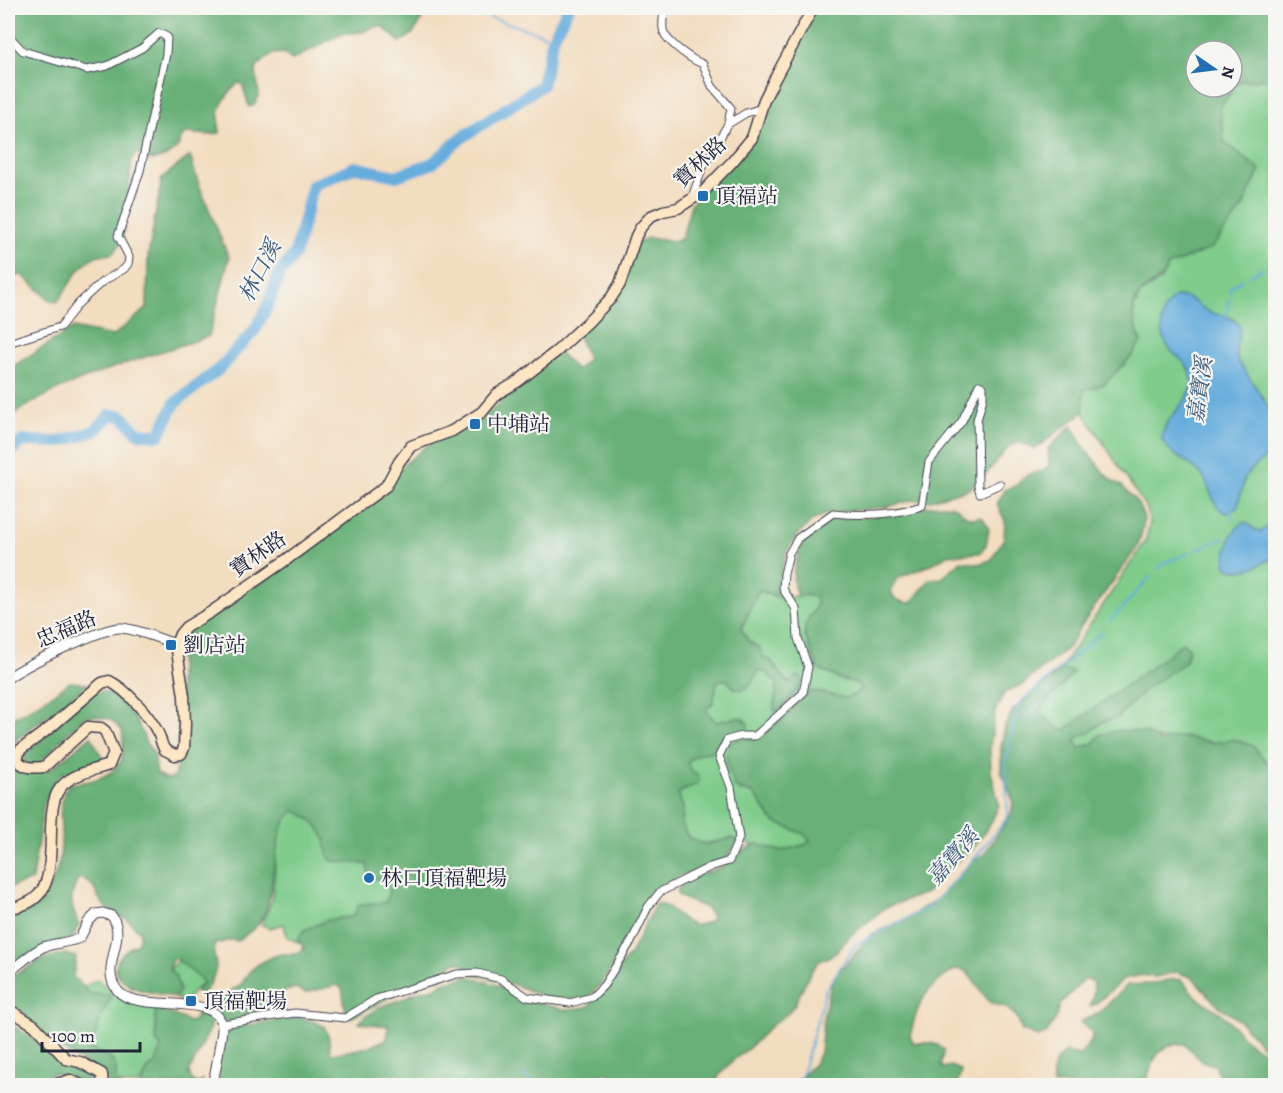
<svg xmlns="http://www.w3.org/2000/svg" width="1283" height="1093" font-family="Alegreya,'Noto Serif TC',serif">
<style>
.green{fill:#7fcc8b;stroke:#507763;stroke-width:1.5}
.forest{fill:#67b077;stroke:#446959;stroke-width:1.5;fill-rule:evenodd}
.water{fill:#66addd;stroke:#44688c;stroke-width:1.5}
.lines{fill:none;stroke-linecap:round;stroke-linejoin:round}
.stream{stroke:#66addd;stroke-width:2}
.river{stroke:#66addd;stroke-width:12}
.minor-casing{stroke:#413e4f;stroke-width:9}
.tertiary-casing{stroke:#413e4f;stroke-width:11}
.secondary-casing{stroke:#413e4f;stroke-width:13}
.minor{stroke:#fff;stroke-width:7}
.tertiary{stroke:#fff;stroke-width:9}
.secondary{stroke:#fce6c4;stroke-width:10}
.poi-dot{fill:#1f6fb2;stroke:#f6f6f2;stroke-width:2}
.labels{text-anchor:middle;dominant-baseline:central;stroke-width:4.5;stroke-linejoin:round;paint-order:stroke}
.street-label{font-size:21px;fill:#22223b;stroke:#f6f6f2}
.poi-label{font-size:21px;fill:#22223b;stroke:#f6f6f2;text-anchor:start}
.water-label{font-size:22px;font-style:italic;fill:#3d5a7c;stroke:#f6f6f2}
</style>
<rect width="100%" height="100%" fill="#f6f6f2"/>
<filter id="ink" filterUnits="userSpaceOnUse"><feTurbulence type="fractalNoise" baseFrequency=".0167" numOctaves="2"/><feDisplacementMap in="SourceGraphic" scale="12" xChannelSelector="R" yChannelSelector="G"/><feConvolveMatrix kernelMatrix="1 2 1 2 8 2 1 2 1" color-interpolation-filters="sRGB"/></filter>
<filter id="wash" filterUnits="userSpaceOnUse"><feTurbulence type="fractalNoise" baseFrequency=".008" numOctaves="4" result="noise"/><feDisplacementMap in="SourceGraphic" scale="24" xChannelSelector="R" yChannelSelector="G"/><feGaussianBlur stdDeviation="1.35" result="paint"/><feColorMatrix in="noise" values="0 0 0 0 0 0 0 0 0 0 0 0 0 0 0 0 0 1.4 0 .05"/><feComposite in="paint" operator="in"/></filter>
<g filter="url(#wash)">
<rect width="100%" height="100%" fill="#f3ddbf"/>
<g class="green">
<polygon points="1275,77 1275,772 1183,741 1145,738 1100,750 1080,748 1015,709 1061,668 1145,542 1150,523 1147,509 1083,412 1083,390 1104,384 1140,294 1160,281 1168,266 1212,248 1260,170 1224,142 1220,107 1238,82"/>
<path d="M759,590C785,605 794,591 815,597C821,609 807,615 805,627C803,639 815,655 817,668L842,680L855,682L861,688L856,694L847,698L812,691L801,697L787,716L758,738L741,740L740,791L753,793L774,822L804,834L810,840L807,844C799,846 787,851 779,851C773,850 736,841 732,838C716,842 687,851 682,826C682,821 683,816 683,811C683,805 679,799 678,793L697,784L689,770L688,762C697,752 704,752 716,752L720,744L721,737C728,730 735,732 743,734L734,718L716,722L707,712V708L713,703L717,683L720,680H727L735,689L750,685L758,671L765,672L777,682L774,710L784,707L802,684L786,681L771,661L762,656L760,648L749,642L741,629Z"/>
<polygon points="281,796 461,888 305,937 299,943 287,937 284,924 270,928 262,925 272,899"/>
<polygon points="189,943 203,982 184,1002 157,989"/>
<polygon points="98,980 116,994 162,1007 165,1064 136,1085 119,1085 103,1063 76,1034 69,993"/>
</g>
<g class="forest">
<path d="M8,8H427C420,23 416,35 400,42L383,27L377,26L362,32L340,34L292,60L283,53L272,54L257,67L256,73L259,95L254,105L249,107L243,86L239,82C222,100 216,108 220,133L209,135L186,133C180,138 181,141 178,146C173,155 156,162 146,159C143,158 140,155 137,153L132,159L131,165C129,183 128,240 114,252C109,257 102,253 96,256C93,257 87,261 85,264C73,274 67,291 57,302L51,301L22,275L16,276L8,285Z"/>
<path d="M813,8H1275V77L1238,82L1220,107L1224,142L1260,170L1242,208L1212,248L1168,266C1157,286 1155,280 1141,293C1127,306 1136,327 1141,342L1131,357L1104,384L1084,390L1083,412L1035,449L1019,442L1009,446L987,473L969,489L930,500H913L886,507L829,513L813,520L797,536L787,550L781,571V583L785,593L782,598L759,590L741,629L749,642L760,648L762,656L771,661L786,681L789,683L798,676L802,677V684L778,712L774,710L777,683L765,672L758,671L750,685L743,690L735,689L727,680H720L717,683L713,703L707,708V712L716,722L734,718H743L748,724L747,733C737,736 729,728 721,737L720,744L716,752C704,752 696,752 688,762L689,769L696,773L700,780L697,784L678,793L683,808L682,825L688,837L705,845L732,838L738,842L724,861L680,876L659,890L603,982L587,998L555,1001L515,985L471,973L463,964L458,962L452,964C445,984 434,977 416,983L351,1018L346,1015L342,988L337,985L305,993L296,988C278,991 270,1001 264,1017L226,1022L207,1007L210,998L215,996L225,998L233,989C244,987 244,975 252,969C258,964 270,957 278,955C287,952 296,958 304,948L298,939L304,930L328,920L354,916L358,906L363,904L386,902L390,887L385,878L370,879L367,864L332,861C325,854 327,846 324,837C319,825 306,814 294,811C269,828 279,894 260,922C255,929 245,935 238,941L231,940L215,944C212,953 215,957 216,965C216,974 208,987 203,994L199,995L196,992L203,983L201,980L177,959H172L169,970L175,975L180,991L175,997C156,993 121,991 115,969C120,953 123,951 138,943L140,932L126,918H119C114,912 108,910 104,905C95,895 96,884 82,878L78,879C69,899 70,905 79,925L71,940L21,958L8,968V912C23,916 34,912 43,899C53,882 60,867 61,847C63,825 55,804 69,784C85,783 111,778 120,763C125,754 123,739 122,730L110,719L95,716L83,718L38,764L31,767L23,760L24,756L89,694C112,683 132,711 141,730C143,734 144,739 146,743C149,747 153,750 154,755C156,761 155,767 157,774L167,779L174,778L177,765L180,636L391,486L398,470L425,447L450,432L472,425L482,419L558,351L576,370L588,359L576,332L618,283L632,245L648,238L676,241L682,238L691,204L749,139ZM1196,51H1232V87H1196Z"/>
<path d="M190,156L199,185L229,258L209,336C142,359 66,378 8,418V378L15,365L73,328L113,336L147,308L148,256L162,178Z"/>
<path d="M1072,425L1081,443L1103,472L1113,481L1121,485L1137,502L1144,518L1143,528L1138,546L1079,629L1069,647L1024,683L1004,693L995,712L990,747L991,772L999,805L991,823L973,849L958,860L926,893L886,907L849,937L836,953L818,962L810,973L795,1004L787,1014L773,1024L749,1048L732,1061L718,1077L716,1085H618V1078L604,1072L597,1086H212L224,1031L231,1025H250L290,1017H302L324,1026L329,1038L330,1052L333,1054L368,1047L387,1039L388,1026L359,1023L365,1016L370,1014L377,1008L402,999L416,992L435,988L440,984L468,976L509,989L520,996L535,1002L565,1010L587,1007L599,995L611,980L615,972L630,955L656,903C678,905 685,938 712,919C710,902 687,904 677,894V890L686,880L724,866L740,852L757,844L780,851L807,844L810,841L804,834L774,822L753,793L736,788C729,772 721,756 733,740L758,738L787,716L801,697L812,691L847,698L856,694L861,688L855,682L842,680L817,668C815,655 803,639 805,627C807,615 821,609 815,597L806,595L798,597C792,587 793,573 796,562C802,538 818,521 842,518C853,516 864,518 874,516C891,513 941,500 956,507C960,509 962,514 966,516C978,523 981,507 989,530L986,545L980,553L948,555L932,564L900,577L896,580L891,590C893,601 901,602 911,603L930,579L942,578L961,561L978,564L991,560L1004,538L1005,521L997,504L1006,489C1019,487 1017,482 1026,476C1035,471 1040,475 1049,466L1048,449Z"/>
<path d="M1183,642L1189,648L1186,661L1183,664L1147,688L1117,718L1103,722L1088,733L1078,737L1075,741L1080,749L1083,746H1087L1094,742L1100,735L1120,730L1146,733L1161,742C1188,728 1209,750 1233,739L1253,746L1275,772V1050L1261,1045L1240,1021L1217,1005L1193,978L1177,972L1155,977L1142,975L1124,979L1094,1005L1089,1006C1094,999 1095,989 1092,981L1088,979L1084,980L1061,1003L1057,1016L1047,1033L1038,1037L1022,1031L1017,1017L1004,1006L995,1005L988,1000L966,971L956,969C925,987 918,1002 910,1036L914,1043C924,1043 937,1041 944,1050L941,1064L943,1068L951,1066L960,1070L961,1074L956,1085H793L814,1064L820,1053L824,1013L832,982L836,974L852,957L870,935L911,916L937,899L971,863L985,853L1006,822L1011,814L1013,801L1001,770V747L1005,726L1013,710L1063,669L1074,672L1039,711L1057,728L1065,730C1104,699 1146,674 1183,642Z"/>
<polygon points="70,682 88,684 16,740 11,765 24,769 51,769 91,736 104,761 59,775 44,803 32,880 12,887 8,884 8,721 38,704"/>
<path d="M66,954L76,957L73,977C79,981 83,989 88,992C94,996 102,993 109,995L111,998L100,1018L96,1034L86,1048C106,1055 119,1056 116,1081L121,1085H108L107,1079L8,1013V976C22,974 30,965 43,959C50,956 59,956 66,954Z"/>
<path d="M1174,979L1182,980L1197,998L1221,1013L1251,1045L1275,1056V1085H1230L1219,1077L1216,1066L1202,1061L1184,1044C1157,1042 1152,1063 1145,1085H1053C1052,1069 1051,1063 1065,1052L1080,1055L1092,1040V1033L1080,1022L1099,1013L1127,985L1150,984Z"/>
<path d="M155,1007L190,1022L194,1020L198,1012L213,1015L208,1033L189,1072C191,1079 192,1083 200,1083L203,1080L202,1085L140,1086L148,1069L156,1063L161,1046L156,1042Z"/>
<polygon points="8,1022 35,1040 66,1067 92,1078 85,1082 54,1073 38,1085 8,1085"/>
</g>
<g class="water">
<path d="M1175,297C1178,297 1181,297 1184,297C1194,299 1200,308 1209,312C1218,316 1234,315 1239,326C1242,333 1233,347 1237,359L1264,400L1275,422V450L1255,466L1245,477L1237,508L1228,513C1212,511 1211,486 1202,475C1190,461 1171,457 1162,440C1162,419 1185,407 1192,387C1192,381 1190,370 1186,365C1183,360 1176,356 1172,352C1158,336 1158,310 1175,297Z"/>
<path d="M1275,509V558C1256,563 1250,576 1228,568L1225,563C1227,548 1230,529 1245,522L1257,531L1261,532L1268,526L1271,511Z"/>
</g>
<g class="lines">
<g class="stream">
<polyline points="462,8 553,38"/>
<polyline points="1268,265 1276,261"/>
<polyline points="1250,275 1261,269"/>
<polyline points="1230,292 1230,287 1242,280"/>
<polyline points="1226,317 1229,299"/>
<polyline points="1230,511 1233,519"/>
<polyline points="1195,550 1224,538"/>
<polyline points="1158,569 1164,563 1189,553"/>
<polyline points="1110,621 1150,577"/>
<polyline points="522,1075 542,1086"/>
<polyline points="799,1086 826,989 855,945 931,906 974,859 1008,817 1005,765 1019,703 1090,643 1101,632"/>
</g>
<polyline class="river" points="8,455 22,441 59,442 95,431 110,415 122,416 138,433 159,435 175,403 218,370 255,330 268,305 279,275 295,254 313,185 355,167 396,176 433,163 460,139 542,85 553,38 568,8"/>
</g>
</g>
<g filter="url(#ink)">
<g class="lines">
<g class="minor-casing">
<g id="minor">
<path d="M666,8C663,14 661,28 665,35C672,45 691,60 703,64L712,86L731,108L728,124L703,167L691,200"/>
<polyline points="8,35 23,51 87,70 107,66 142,48 159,33 167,37 166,54 140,171 118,236 129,257 128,264 124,269 102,282 79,303 60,327 8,343"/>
<polyline points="728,124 746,113 762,108"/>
<path d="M222,1024L295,1013L345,1018L376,999L457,974L477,973L501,979L527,997L570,1003L592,997L604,985L632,940L648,907L660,892L710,867L729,861L739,838L731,787L719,756L727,740L742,736H755L803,693L808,667L798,638L796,609L783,589L784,574L789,553L798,538L833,513C863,516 894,515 922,506L929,462L962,421L979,385L983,387V398L977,420L978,486L980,493L1000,484"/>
</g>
</g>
<g class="tertiary-casing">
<g id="tertiary">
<path d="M8,678C24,666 104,626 122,628C140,630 159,639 176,644"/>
<path d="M8,972C20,965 29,954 43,947C52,944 70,942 80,938L88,922L96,914L103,913L112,916C128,940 98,968 118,991C136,1013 212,993 221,1022C224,1029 220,1041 219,1049C217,1062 216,1074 211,1086"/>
</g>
</g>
<g class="secondary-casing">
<g id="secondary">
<path d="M8,906C15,908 18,907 25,904C65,889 42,825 57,793C66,775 91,771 109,765L114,753L105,731L101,728L88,727L44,767C34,768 23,769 17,759L20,750L51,727L102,683L109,681C126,689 150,716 158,733C161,738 161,745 165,750L175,755L181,754L184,748L185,724L184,696L176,644L180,634L186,627L211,612L286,560L386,486L399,462L411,446L452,431L482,412L497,394L517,382L557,351L588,322L611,298L620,284L636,236L641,227L651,216L663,211L678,208L703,192L732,162L752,138L764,100L774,80L813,8"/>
<polyline points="8,1009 34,1025 66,1059 80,1062 102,1074 103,1086"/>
<polyline points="51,1086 70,1080 83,1086"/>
</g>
</g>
<use href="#minor" class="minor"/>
<use href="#tertiary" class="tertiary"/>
<use href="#secondary" class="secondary"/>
</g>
</g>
<g class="poi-dot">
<rect x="697" y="190" width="12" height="12" rx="3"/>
<rect x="469" y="418" width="12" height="12" rx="3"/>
<rect x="165" y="639" width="12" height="12" rx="3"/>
<circle cx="369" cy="878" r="6"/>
<rect x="185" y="995" width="12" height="12" rx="3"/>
</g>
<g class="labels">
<g class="street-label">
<text transform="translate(700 162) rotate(-43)">寶林路</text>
<text transform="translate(258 554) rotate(-35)">寶林路</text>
<text transform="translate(66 629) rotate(-23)">忠福路</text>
</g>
<g class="poi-label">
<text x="715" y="196">頂福站</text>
<text x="487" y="424">中埔站</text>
<text x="183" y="645">劉店站</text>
<text x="381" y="878">林口頂福靶場</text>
<text x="203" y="1001">頂福靶場</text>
</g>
<g class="water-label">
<text transform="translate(260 271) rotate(-63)">林口溪</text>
<text transform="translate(1200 390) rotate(-82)">嘉寶溪</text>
<text transform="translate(953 857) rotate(-49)">嘉寶溪</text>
</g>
</g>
<rect width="1283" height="1093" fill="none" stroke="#f6f6f2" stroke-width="30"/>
<g transform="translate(1214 69) rotate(104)"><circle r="28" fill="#f6f6f2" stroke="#a1a1a9" stroke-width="1.5"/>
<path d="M0-4.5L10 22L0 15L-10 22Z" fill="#1f6fb2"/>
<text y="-9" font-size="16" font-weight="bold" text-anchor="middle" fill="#22223b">N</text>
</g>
<path d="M42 1042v9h98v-9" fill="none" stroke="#22223b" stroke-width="3"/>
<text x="51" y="1042" font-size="18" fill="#22223b" stroke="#f6f6f2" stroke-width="4.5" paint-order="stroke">100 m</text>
</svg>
